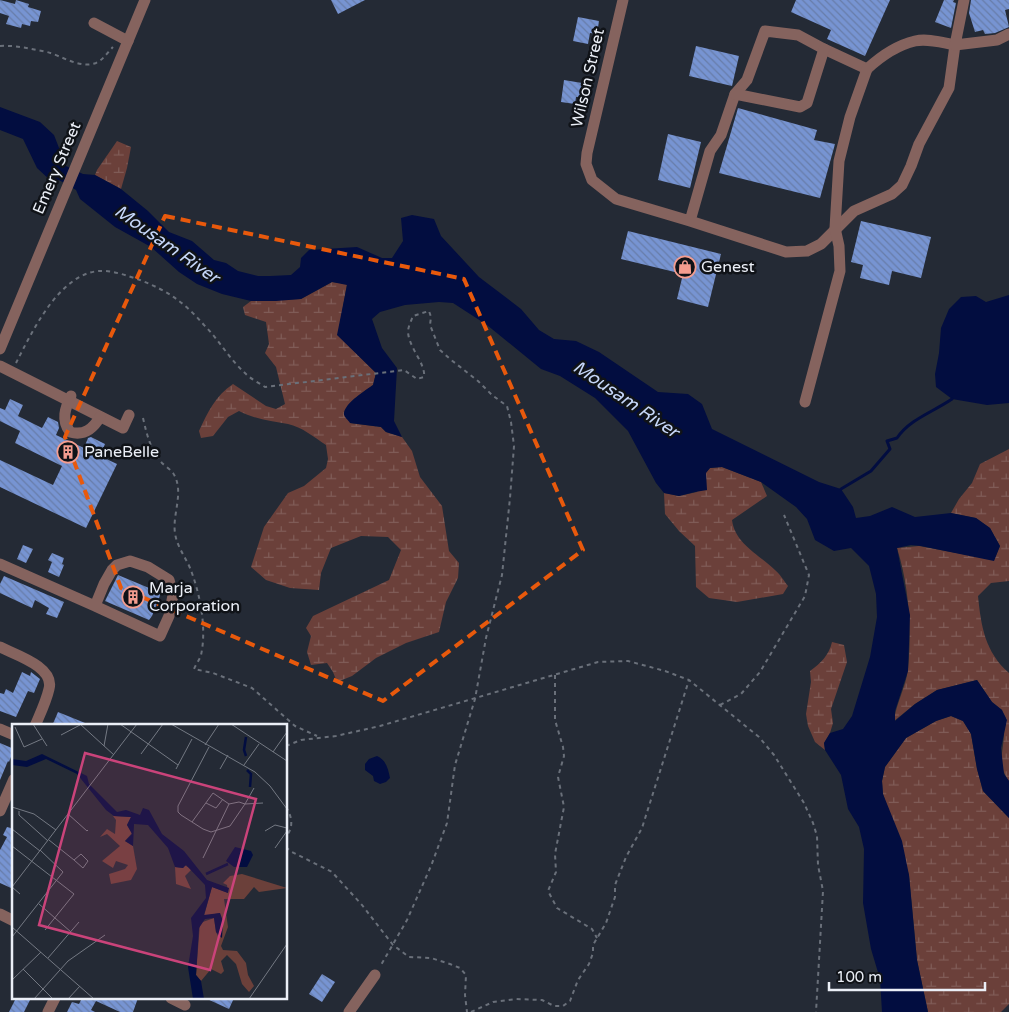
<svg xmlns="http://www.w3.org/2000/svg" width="1009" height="1012" font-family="'Varela Round',sans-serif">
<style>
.wetland{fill:url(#wetland-marsh)}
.water{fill:#020d40}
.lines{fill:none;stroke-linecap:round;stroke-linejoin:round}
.stream{stroke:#020d40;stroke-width:3}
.building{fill:url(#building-back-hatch)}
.path{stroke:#6a707a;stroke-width:2;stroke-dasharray:4 4;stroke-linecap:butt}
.minor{stroke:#85635e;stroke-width:11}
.marked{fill:none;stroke:#e8590c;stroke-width:4;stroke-dasharray:10 6;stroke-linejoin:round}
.labels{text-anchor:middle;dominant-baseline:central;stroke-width:5;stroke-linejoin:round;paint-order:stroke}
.street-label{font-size:16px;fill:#ebeff7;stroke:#101318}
.poi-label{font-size:16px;fill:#ebeff7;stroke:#101318;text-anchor:start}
.water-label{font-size:18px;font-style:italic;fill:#c6d7f9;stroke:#101318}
.inset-river{fill:none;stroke:#020d40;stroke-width:2.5}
.inset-road{fill:none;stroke:#747983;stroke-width:1}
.view{fill:#ca437a;fill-opacity:0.15;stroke:#ca437a;stroke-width:2.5}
.inset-edge{fill:none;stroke:#ebeff7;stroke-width:2.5}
</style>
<defs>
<pattern id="wetland-marsh" width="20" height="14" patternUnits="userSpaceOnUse" patternTransform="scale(1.25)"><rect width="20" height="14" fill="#6b403a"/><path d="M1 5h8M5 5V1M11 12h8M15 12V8" fill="none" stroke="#805c57"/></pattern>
<pattern id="building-back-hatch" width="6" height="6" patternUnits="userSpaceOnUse" patternTransform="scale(1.25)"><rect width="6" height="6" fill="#7794d2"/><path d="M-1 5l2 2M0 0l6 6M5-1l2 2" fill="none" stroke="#687da9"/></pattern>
</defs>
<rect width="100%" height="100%" fill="#242a35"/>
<g class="wetland">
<polygon points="117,141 131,147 127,168 121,189 95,175 97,170"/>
<path d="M332,282L347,284L338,335L376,373L373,385L354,399L350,423L381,427L386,432L402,437L412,451L420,477L442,506L449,551L459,563L458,578L446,602L439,632L406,643L376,658L352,676L337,682L333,672L327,663L311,665L307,652L311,636L306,628L313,616L389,580L401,550L388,537L361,536L331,548L321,573L319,590L290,588L266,580L251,567L264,527L288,493L304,486L326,468L328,459L326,445C314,437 302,427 288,424C271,421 254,419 239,411L228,417L213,436L201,438L199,431C208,412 215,396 233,384L266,406L276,409L285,404L276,367L265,353L269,344L266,322L245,315L243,307L251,301L301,299Z"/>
<path d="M1009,449V581L991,583L978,596C981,626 985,652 1009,673V781C997,765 1003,753 1004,735C1004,727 1003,718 1002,710L992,702L977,680L937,690L915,704L894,721C896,703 906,687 908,669C912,629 909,586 897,548L919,546L994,560L1000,546L990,528L976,518L951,513L959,499L972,483L980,464Z"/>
<path d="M722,467L761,482L767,496L732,520C735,544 760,555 775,570C780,574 784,581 788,586L783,594L737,602L709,598L696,587L695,546L679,531L665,514L664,493L679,496L697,492L705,473L710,468Z"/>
<path d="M832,642L844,645L847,662L831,709L833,723L830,733L824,743L825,750L815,742L808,726L806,714L811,682L810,671C821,663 829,655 832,642Z"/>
<polygon points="951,716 963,721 971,734 977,769 983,791 1009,818 1009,1004 1001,1012 928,1012 917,960 909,875 883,794 882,781 885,767 906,738 936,721"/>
</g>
<g class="water">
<path d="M0,107L40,122L54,135L66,166L83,174L95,175L121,189L148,211L169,232L192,241L214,260L226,263L238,271L258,276H270L291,275L300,267L301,258L309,250L357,247L382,258H392L403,241L401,218L412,215L434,219L441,236L479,277L521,309L539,330L554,339L576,341L599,352L658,392L688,394L702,404L712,429L819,482L841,489L853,507L856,518L870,516L892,507L915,517L951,513L976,518L990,528L1000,546L994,561L921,546L911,545L897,548L910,615L908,671L895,711V721L915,704L937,690L977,680L992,702L1002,710L1007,720L1001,748L1004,774L1009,781V818L983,791L977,769L971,734L963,721L951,716L936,721L906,738L885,767L882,781L883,794L902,841L909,875L917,960L928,1012H882L880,979L871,949L863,903L864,849L859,827L848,809L841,775L825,750L824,743L830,733L843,729L852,716L870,657L877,617L876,594L869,566L851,548L834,551L815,540L807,519L796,507L761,482L722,467L710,468L706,473L707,490L695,492L679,496L664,493L656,483L628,431L595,398L560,376L541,369L487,325L453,303L439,302L405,305L380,312L372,319L382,348L397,368L394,421L402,437L386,432L381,427L350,423C348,420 343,416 344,413C345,403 366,390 373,385L376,373L337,335L347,285L332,282L301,299L276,301H251L222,294L197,284L179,272L151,247L115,227L80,199L76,190L59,180L51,181L37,168L23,139L0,130Z"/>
<polygon points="1009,295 1009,403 987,405 952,399 936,387 935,374 939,353 941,328 949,309 961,297 976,296 986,302"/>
<path d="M377,756C386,760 388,768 390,778L386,782L380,784L374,781L373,776L365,770V764L369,759Z"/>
</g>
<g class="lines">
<path class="stream" d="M841,489L871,471L890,449L887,441L897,438C910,419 933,412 952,399"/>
</g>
<g class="building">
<polygon points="0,0 15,4 16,0 29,4 28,7 41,11 38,22 31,21 30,26 22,24 21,28 6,24 9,16 0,13"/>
<polygon points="331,0 365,0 338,14"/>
<polygon points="796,0 890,0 865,56 827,39 831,30 791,12"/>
<polygon points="944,0 954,0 953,2 956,3 951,28 935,22"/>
<polygon points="971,0 1009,0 1009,9 1005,10 1009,27 995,33 985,34 983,30 975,32 969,13"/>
<polygon points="578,17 599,21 597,34 590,33 588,44 573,41"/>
<polygon points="696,46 739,56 732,86 689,76"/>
<polygon points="564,80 582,83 580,97 576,97 575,104 561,102"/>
<polygon points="738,108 817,130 814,140 835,144 820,198 719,173"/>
<polygon points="668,134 701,142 690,188 658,180"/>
<polygon points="861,221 931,237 921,278 892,271 889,285 860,278 863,265 851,262"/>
<polygon points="628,231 721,254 708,307 677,299 683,274 621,259"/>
<polygon points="10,399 23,405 18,416 42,428 48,417 58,422 59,428 56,435 84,448 88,438 91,437 105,444 100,456 117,464 86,528 0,487 0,460 53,485 62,466 15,443 20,431 0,421 0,408 5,410"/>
<polygon points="23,545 33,549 26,563 17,559"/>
<polygon points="52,553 64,558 62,564 64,565 59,577 48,572 52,562 48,560"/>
<polygon points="118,575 161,593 152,616 149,620 105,601"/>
<polygon points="4,576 64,602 57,618 46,614 49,608 35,600 32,608 0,593 0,584"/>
<polygon points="22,672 30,676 31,672 40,679 34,693 28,691 16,717 0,711 0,693 4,694 6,689 13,693"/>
<polygon points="58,712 90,725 90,726 52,726"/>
<polygon points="0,743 14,749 9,762 8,761 0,780"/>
<polygon points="14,822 14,882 11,888 0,883 0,850 7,837 3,835 7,827 11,828"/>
<polygon points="322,974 335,982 322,1002 309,994"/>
<polygon points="16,998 31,998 24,1012 9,1012"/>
<polygon points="82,998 138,998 133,1012 120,1012 96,1001 91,1010 95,1012 67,1012 72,1002 79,1004"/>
<polygon points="205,998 234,998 229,1009"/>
</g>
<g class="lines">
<g class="path">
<path d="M0,46C16,45 31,49 47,52C62,56 80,69 96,63C103,60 107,53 113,47"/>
<path d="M16,363C32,332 59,274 99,271C112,270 128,276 140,280C168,291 184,302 204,325C219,340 230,360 246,374C251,379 259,383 265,387L404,370L417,379L424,377C426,364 409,348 408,332C408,327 411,321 413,316L429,311L431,317L430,325L440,350L450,359L478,381L492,395L507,406L511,422L514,446L510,498L502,575L486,638L475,699L455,765L447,823L431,866L407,920L381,965"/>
<path d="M143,418C147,435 150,449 162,463C165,466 170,469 173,473C185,491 172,514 175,533C177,547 185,556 190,568C200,593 207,628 201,655C200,659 196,664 194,669L213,673L252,688L295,726L317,736"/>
<polyline points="555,675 555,720 563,747 564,756 558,777 564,807 555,854 556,872 548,891 557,908 592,929 597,938"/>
<polyline points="720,705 741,694 760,672 805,596 809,575 784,515"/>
<polyline points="286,746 301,740 336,736 380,726 598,662 628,661 665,671 689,680 759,737 774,755 804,803 813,823 817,836 818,865 823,891 816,1012"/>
<path d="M286,807C292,816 294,828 286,836"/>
<polyline points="286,847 290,851 332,872 362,905 393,945 409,957 431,958 450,964 460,968 466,975 465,995 467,1012"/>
<polyline points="471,1012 493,1002 516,999 542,1000 554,1006 563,1006 570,1001 578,980 589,964 593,953 593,945 606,923 615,897 615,885 626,857 642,828 689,680"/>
</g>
<g class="minor">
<path d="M623,0L587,153L586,164L592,180L616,199L690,221L786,252L807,251L821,244L854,211L892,194L902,185L911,166L919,144L949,88L955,45C943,43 928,38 915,41C898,45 880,57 867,69L824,49L798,35L765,31L747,80L735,94L721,135L710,151L690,221"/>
<polyline points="964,0 955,45 997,40 1009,34"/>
<polyline points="94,23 128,41"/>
<polyline points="735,94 800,107 807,103 824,49"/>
<polyline points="0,349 145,0"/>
<polyline points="0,366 123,428 129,415"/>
<path d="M71,396C65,408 61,420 70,432C84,436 93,429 100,417"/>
<polyline points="805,402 840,271 839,246 835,228 839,161 850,117 867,69"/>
<polyline points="0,564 95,606 104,584 112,570 117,565 130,561 148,567 169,580 173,595 169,616 160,636 95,606"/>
<path d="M0,647C16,655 55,667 49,689C46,702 40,714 35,726"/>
<polyline points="0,729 14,735"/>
<polyline points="0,811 14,779"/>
<polyline points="0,914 14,921"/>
<polyline points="171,998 185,1005"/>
<polyline points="48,1012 55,998"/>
<polyline points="349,1012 375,975"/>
</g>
</g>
<path class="marked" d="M165,216L464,279L583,550L383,701L121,588L65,437Z"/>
<defs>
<g id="shop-ring" transform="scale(1.125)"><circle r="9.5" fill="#101318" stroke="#f59d8f" stroke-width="1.5"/><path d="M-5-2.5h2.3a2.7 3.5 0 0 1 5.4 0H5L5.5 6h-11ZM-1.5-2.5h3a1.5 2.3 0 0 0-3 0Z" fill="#f59d8f"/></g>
<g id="building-ring" transform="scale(1.125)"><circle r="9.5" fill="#101318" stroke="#f59d8f" stroke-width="1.5"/><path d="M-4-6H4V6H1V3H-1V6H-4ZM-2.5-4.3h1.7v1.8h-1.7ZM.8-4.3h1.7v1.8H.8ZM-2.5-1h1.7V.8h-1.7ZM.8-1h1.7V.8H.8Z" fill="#f59d8f"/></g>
</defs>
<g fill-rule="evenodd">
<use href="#shop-ring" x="685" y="267"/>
<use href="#building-ring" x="68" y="452"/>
<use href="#building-ring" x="133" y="597"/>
</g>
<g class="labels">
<g class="street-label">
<text transform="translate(588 78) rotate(-77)">Wilson Street</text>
<text transform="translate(57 168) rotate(-67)">Emery Street</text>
</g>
<g class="poi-label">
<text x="701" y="267">Genest</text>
<text x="84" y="452">PaneBelle</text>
<text x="149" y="588">Marja<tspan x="149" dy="18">Corporation</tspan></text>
</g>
<g class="water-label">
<text transform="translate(167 244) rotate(35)">Mousam River</text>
<text transform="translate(626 399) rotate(34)">Mousam River</text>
</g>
</g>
<g transform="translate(12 724)">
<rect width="275" height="275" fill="#242a35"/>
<path d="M101,92L119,93L115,101L120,109L113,117L121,122L125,145L119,156L99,160L97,150L113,145L116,141L104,137L101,144L90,137L108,122L95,110L88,113L95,105L103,110L104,96ZM172,141L180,145L173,152L179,165L164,160L163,143L171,144ZM230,150L275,164L247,168L242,163L232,175H212L216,203L209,222L211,226L225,227L234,239L236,251L242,262L237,268L230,260L224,240L215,231L209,237L212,247L209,250L199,245L189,257L184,251L188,199L202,194L204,208L207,214L210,211L208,189L192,192L200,163L216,169L215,161L211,159L218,152Z" fill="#6b403a"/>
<path d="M30,30L75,52L77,60L105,88L114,86L128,91L131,84L137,86L150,110L172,127L195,156L217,164L216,169L200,163L192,191L208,189L211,197L210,214L204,208L202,194L193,195L187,204L184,251L189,257L192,275H181L176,243L181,212L179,194L194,174L193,161L174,141L171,144L163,143L156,124L136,101L122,100L121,122L113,117L120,110L115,101L119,93L102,92L94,86L65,50L34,35L15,43L0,41V35L14,37ZM223,123L239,127L241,131L235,143H222L214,137Z" fill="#020d40"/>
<path class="inset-river" d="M234,32L232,26L234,13M235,46L239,50L238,63M194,150L216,140"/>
<path class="inset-road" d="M21,0L35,22M68,0L102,31M108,0L166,41M159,0L243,48L258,62L275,85M219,0L275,37M3,3L12,23L30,15M49,11L68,1M193,21L207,0M92,22L96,0M261,28L275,8M129,30L151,0M232,41L247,20M164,45L180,15M208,45L216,31M242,64L233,80L251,79M194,79L204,84L211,75M0,83L22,90L44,106M7,87V91L36,117M56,90L75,107L76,106M180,98L201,69L217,80L227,78L233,80L218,102L199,108L191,105L169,91L166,88V82L197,23M0,105L28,127M253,107L263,101L275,104M37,116L62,136L69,130L76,137L71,144L62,136M0,122L62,170L33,206M263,124L275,107M191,134L217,80M8,170L0,163L125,0M27,180L59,208M0,203L82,275M0,213L51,148L28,126M36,234L67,198M11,245L41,275M0,256L29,228M22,275L56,237L93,211M56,275L68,262M237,275L275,220"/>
<path class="view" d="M73,29L244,75L198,246L27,201Z"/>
<rect width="275" height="275" class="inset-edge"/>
</g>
<path d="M829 982v8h156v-8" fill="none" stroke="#ebeff7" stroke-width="2.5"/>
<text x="836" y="982" font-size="15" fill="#ebeff7" stroke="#101318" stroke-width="4" paint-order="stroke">100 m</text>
</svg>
